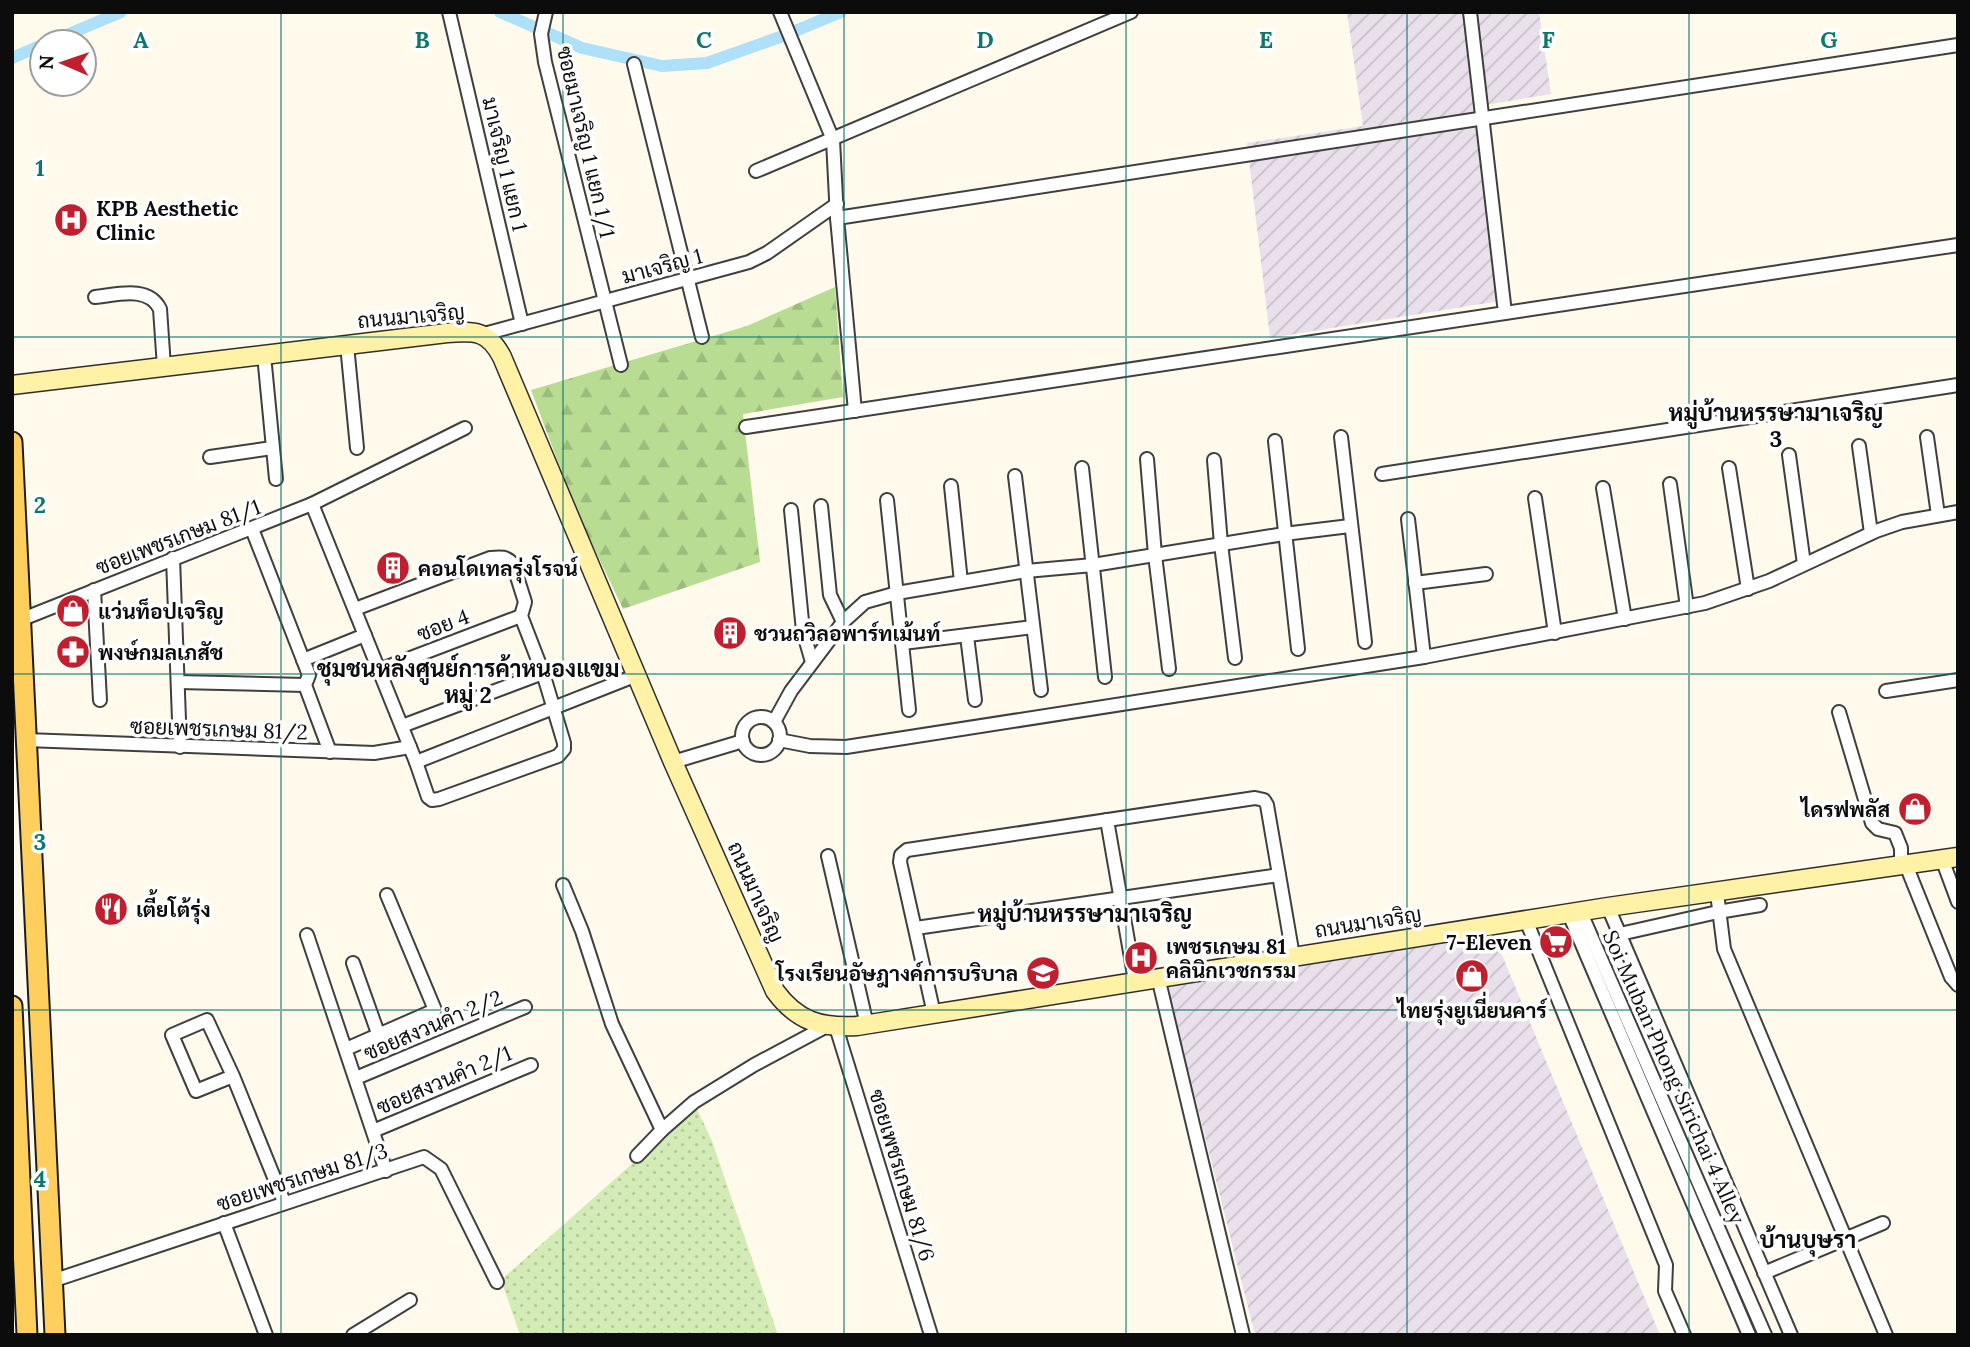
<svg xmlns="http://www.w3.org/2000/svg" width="1970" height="1347" font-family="Lora,Sarabun,serif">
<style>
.industrial{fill:url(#industrial-furrows)}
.grass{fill:url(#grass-dots)}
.forest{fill:url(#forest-firs)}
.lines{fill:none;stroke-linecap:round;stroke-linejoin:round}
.canal{stroke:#aee0f9;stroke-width:12}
.street-casing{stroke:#3f3f3f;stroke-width:16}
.secondary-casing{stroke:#2e2e2e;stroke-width:21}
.primary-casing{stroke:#1d1d1d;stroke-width:23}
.street{stroke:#fff;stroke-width:12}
.secondary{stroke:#fff1a6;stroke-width:18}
.primary{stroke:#fecf5c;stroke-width:19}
.grid{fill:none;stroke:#0f766e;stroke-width:2;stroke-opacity:0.55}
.labels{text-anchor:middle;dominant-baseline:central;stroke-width:7;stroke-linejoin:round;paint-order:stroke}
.street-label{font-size:21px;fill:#0c0c0c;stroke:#fff}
.poi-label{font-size:21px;font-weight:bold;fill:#0c0c0c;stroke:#fff;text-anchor:start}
.neighbourhood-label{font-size:23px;font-weight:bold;fill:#0c0c0c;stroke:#fff}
.grid-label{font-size:23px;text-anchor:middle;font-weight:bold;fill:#0f766e;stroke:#fff;stroke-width:7;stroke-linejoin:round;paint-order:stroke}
</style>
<defs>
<pattern id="industrial-furrows" width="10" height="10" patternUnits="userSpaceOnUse" patternTransform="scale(1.75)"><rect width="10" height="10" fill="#eae0ec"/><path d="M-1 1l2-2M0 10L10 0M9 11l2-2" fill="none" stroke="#c8bfc9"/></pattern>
<pattern id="grass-dots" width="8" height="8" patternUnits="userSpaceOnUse" patternTransform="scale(1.75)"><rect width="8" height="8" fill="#d3ebb4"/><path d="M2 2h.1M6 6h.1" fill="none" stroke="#b4c89a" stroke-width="1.8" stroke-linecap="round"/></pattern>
<pattern id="forest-firs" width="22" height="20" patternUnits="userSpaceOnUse" patternTransform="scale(1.75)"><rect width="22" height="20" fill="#b7dc92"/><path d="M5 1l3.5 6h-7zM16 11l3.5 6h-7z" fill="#9cbc7d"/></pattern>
</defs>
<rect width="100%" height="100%" fill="#fffaeb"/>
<g class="industrial">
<polygon points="1347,12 1539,12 1551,94 1479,106 1500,301 1270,338 1247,143 1363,126"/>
<polygon points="1492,931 1660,1335 1255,1335 1167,986"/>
</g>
<polygon class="grass" points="696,1107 712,1141 778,1335 520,1335 501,1280"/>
<polygon class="forest" points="835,287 843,397 743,414 760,562 623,609 576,510 531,390 747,326"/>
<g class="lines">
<g class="canal">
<polyline points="500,12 582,48 662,66 707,63 783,36 841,12"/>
<polyline points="50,42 121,12"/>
<polyline points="12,58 42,45"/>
</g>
<g class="street-casing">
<g id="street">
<polyline points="449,12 522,324"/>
<polyline points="546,12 541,34 545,62 621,365"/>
<polyline points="780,12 833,140 837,218 855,411"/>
<polyline points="1470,12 1505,313"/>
<polyline points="634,64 702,337"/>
<polyline points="756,171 1131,12"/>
<polyline points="837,218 1958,45"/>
<path d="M95,297C116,295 148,285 160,309L164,367"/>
<polyline points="484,334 749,262 767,253 837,204"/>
<polyline points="347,345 357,448"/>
<polyline points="264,355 276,479"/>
<polyline points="746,427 1958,245"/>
<polyline points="1341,437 1365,642"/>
<polyline points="1927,437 1938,515"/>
<polyline points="1275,441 1298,649"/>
<polyline points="1859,446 1871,533"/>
<polyline points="1789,455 1804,564"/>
<polyline points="210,457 272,448"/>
<polyline points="1147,459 1155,555 1169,669"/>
<polyline points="1214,460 1221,544 1235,658"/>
<polyline points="1082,468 1105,677"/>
<polyline points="1729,468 1748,589"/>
<polyline points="1382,474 1958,385"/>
<polyline points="1015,476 1041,690"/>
<polyline points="1670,484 1687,607"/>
<polyline points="951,486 961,582"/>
<polyline points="1603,488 1625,619"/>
<polyline points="1535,498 1555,633"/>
<polyline points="887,500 909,710"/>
<path d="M312,504L416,762L428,797L432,800L439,799L558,756L564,749V743L543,673L521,616L525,602L513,564C506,556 500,557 490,558L355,609"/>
<polyline points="821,506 830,595 843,622"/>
<polyline points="791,510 803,631 812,662"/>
<polyline points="1408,519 1424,657"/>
<polyline points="252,529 309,675 305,685 330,752"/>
<polyline points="173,558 180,747"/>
<polyline points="1415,583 1486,574"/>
<polyline points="94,590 100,700"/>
<polyline points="20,620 312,504 465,428"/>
<polyline points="967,636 975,700"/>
<polyline points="903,643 1033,627"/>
<polyline points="303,660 365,635"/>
<polyline points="379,670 521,616"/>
<polyline points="178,682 305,685"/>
<polyline points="1886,691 1958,680"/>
<polyline points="1839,712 1872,823 1878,829 1895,833 1901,848 1901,865"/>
<circle cx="761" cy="736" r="19"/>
<polyline points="774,722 791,691 843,622 865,602 897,593 1026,571 1093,565 1284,534 1350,526"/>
<polyline points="402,726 543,673"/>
<polyline points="26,740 374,753 410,747"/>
<polyline points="779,740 810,746 846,747 1424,657 1705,603 1769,581 1876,531 1902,522 1958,512"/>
<polyline points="416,762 637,675"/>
<polyline points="673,762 743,741"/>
<polyline points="1107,820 1135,981"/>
<polyline points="828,856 867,1025"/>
<polyline points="1942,859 1958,902"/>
<polyline points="1906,865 1951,977 1958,985"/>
<polyline points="563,885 582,931 612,1024 662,1130 694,1102 754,1065 827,1026"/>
<polyline points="1717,893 1724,949 1886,1335"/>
<polyline points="1608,907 1791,1335"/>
<polyline points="1581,913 1765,1335"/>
<polyline points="1569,914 1749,1335"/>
<polyline points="1526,920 1666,1265 1665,1291 1684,1335"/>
<polyline points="916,928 1279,875"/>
<polyline points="1620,934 1718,912 1760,905"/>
<polyline points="307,935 386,1171"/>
<polyline points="353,963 379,1036"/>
<polyline points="1158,977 1243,1335"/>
<polyline points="934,1014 900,862 901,855 907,850 1255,798 1264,800 1267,805 1293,956"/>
<polyline points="836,1027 931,1335"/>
<polyline points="346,1049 435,1010 387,895"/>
<polyline points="233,1076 196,1091 172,1035 207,1020 233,1076 284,1202"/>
<polyline points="356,1078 525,1007"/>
<polyline points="373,1131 531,1065"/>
<polyline points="637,1156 662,1130"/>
<polyline points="224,1223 266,1335"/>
<polyline points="1764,1273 1883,1223"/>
<polyline points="52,1281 424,1157 441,1169 497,1282"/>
<polyline points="353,1335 410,1300"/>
</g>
</g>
<g class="secondary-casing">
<path id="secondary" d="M12,385L447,333C475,331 488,330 502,357L673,762L775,991C797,1021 820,1028 857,1026L1608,907L1958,857"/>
</g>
<g class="primary-casing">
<g id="primary">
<polyline points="12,442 55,1335"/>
<polyline points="12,1006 27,1335"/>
</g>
</g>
<use href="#street" class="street"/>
<use href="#secondary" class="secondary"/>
<use href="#primary" class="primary"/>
</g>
<path class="grid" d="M281,12V1335M563,12V1335M844,12V1335M1126,12V1335M1407,12V1335M1689,12V1335M12,337H1958M12,674H1958M12,1010H1958"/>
<defs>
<g id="hospital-disc" transform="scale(1.75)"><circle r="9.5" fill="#c11f2e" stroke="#fff"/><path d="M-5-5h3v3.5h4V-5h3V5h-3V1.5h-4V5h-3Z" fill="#fff"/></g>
<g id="building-disc" transform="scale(1.75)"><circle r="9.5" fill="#c11f2e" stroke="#fff"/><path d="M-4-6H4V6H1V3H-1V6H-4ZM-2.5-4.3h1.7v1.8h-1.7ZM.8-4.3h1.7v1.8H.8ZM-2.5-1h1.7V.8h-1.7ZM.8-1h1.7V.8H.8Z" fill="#fff"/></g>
<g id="shop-disc" transform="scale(1.75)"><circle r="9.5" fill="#c11f2e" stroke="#fff"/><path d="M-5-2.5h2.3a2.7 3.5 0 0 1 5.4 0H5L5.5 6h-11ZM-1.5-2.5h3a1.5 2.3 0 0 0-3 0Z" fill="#fff"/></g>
<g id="pharmacy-disc" transform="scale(1.75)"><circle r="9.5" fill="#c11f2e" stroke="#fff"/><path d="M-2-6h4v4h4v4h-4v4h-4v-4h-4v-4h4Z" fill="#fff"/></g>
<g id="restaurant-disc" transform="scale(1.75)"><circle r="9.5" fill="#c11f2e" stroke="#fff"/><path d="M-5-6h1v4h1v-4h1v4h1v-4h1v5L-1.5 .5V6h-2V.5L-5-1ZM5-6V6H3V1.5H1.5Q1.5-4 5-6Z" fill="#fff"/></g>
<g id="supermarket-disc" transform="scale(1.75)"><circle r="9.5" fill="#c11f2e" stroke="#fff"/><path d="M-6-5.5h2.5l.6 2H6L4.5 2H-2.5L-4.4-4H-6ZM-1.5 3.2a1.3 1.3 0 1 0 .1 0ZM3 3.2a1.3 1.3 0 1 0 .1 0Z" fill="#fff"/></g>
<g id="school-disc" transform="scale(1.75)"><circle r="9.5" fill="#c11f2e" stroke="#fff"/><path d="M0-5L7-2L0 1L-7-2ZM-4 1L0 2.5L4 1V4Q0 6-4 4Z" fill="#fff"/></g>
</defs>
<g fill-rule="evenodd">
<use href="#hospital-disc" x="71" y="220"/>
<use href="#building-disc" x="393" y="568"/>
<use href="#shop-disc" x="73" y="611"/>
<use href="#building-disc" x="730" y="633"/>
<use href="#pharmacy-disc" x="73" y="652"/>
<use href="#shop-disc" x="1915" y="809"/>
<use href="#restaurant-disc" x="111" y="909"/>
<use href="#supermarket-disc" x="1556" y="942"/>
<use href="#hospital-disc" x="1141" y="958"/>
<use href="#school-disc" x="1043" y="973"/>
<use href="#shop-disc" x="1472" y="976"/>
</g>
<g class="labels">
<g class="street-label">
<text transform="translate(586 142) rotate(77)">ซอยมาเจริญ 1 แยก 1/1</text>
<text transform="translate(505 164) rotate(77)">มาเจริญ 1 แยก 1</text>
<text transform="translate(662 266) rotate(-15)">มาเจริญ 1</text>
<text transform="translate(411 316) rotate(-5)">ถนนมาเจริญ</text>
<text transform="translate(178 537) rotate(-21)">ซอยเพชรเกษม 81/1</text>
<text transform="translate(443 625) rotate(-21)">ซอย 4</text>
<text transform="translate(219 729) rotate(2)">ซอยเพชรเกษม 81/2</text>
<text transform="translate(756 892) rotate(66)">ถนนมาเจริญ</text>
<text transform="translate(1368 922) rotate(-9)">ถนนมาเจริญ</text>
<text transform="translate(433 1025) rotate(-23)">ซอยสงวนคำ 2/2</text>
<text transform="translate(1674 1077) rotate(66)">Soi Muban Phong Sirichai 4 Alley</text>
<text transform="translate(444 1080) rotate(-23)">ซอยสงวนคำ 2/1</text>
<text transform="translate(902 1175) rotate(73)">ซอยเพชรเกษม 81/6</text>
<text transform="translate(302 1177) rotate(-18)">ซอยเพชรเกษม 81/3</text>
</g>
<g class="poi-label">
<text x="96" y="208">KPB Aesthetic<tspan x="96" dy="24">Clinic</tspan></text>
<text x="418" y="568">คอนโดเทลรุ่งโรจน์</text>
<text x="98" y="611">แว่นท็อปเจริญ</text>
<text x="754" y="633">ชวนถวิลอพาร์ทเม้นท์</text>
<text x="98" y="652">พงษ์กมลเภสัช</text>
<text x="1890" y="809" text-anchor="end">ไดรฟพลัส</text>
<text x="136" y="909">เตี้ยโต้รุ่ง</text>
<text x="1532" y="942" text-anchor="end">7-Eleven</text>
<text x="1166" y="946">เพชรเกษม 81<tspan x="1166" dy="24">คลินิกเวชกรรม</tspan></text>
<text x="1018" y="973" text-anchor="end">โรงเรียนอัษฎางค์การบริบาล</text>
<text x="1472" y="1010" text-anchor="middle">ไทยรุ่งยูเนี่ยนคาร์</text>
</g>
<g class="neighbourhood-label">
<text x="1776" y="412">หมู่บ้านหรรษามาเจริญ<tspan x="1776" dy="26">3</tspan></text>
<text x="468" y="668">ชุมชนหลังศูนย์การค้าหนองแขม<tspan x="468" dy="26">หมู่ 2</tspan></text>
<text x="1085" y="913">หมู่บ้านหรรษามาเจริญ</text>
<text x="1808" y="1239">บ้านบุษรา</text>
</g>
</g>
<g class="grid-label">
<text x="141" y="48">A</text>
<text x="422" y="48">B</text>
<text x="704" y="48">C</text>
<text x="985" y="48">D</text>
<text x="1266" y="48">E</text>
<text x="1548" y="48">F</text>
<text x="1829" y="48">G</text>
<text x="40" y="176">1</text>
<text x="40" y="513">2</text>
<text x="40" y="850">3</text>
<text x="40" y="1187">4</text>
</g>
<rect width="1970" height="1347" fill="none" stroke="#0c0c0c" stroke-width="28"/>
<g transform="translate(63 63) rotate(272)"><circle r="33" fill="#ffffff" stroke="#9e9e9e" stroke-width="2"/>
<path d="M0-5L12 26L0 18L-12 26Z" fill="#c11f2e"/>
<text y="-10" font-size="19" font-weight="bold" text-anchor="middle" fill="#0c0c0c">N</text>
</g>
</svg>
